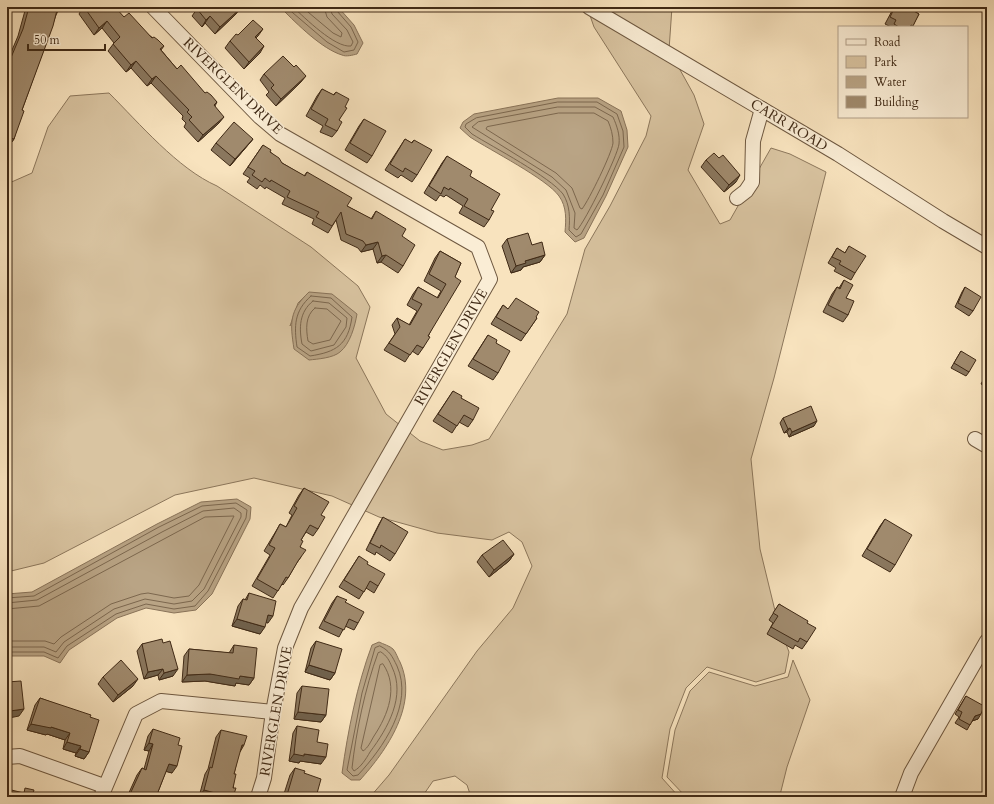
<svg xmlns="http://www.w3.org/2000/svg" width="994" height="804" font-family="Cardo,serif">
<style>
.green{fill:#d9c4a1;stroke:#8c775c;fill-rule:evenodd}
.water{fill:#b9a485;stroke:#897359}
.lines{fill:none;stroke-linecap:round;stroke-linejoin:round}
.shore{stroke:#7c674e;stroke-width:1}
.minor-casing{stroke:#6e5840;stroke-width:16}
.minor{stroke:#faedd5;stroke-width:14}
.wall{fill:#8a775e;stroke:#402a16}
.shaded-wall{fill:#70614c;stroke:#402a16}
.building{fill:#a08a6d;stroke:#402a16}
.labels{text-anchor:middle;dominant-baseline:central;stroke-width:3;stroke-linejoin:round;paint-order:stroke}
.street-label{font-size:14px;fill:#402a16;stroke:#faedd5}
</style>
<rect width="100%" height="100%" fill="#f8e3be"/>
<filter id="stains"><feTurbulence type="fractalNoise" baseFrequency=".005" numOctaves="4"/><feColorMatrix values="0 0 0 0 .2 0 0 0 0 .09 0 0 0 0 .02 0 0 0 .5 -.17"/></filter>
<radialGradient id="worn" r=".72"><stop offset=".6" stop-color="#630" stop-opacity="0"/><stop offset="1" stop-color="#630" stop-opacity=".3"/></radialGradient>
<g class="green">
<path d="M587,7H672L669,50L694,95L704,124L688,170L720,224L730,220L771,148L790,154L826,172L774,378L751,459L760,549L778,623L789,652L785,673L756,682L707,667L686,688L670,729L662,778L679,797H471L467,785L455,776L433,781L422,797H370L389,775L477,651L513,608L532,566L522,542L509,532L492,540L437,533L379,517L332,496L254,478L175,495L44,563L7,572V184L32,173L48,127L70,96L109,93C139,123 178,169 217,186L311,247L358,286L370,307L356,358L386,414L420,441L443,450L472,445L489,439L567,314L585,249L610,206L646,136L651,116L594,27ZM309,292L290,326L298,303Z"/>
<polygon points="793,660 810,700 787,767 780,795 763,797 686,797 667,777 675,730 690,691 709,672 755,686 788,677"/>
</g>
<g class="water">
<path d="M282,7H338L354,25L363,43L357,54C353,55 346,57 342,55C322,49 297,24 282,9Z"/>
<path d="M558,98H598L621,111L627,130L628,147L606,196L584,238L575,242L565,232C566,220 567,207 559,196C547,179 490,150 470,137L460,128L463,122L474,114Z"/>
<path d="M309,292L332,294L357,314C355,326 350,344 340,352C333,358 318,359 309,360L294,349C290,323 289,311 309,292Z"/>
<polygon points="237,499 251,507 250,519 212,594 196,610 174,613 146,608 117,618 69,650 60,663 44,656 7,656 7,594 32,592 157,524 201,502"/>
<path d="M379,642C383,644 390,646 393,649C396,652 398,659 400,662C419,704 387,750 360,780H351L342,773C348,730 357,685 372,645Z"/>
</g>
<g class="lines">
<g class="shore">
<polyline points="286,7 327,42 344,52 354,50 358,42 351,27 337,11 336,7"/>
<path d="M293,7C305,18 335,48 351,46L353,42L347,30L332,14L330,7"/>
<polyline points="302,7 333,33 341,37 342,33 327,17 324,7"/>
<path d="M558,102H597L617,114L623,131L624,147L603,195L581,234L576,237L569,230C570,218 570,205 563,194C550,177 493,147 472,134L465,127L466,124L476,118Z"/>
<path d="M558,107H595L613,117C617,126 620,135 619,144C618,155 585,222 577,230L574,228L575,213L566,190L552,177L472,127L478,122Z"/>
<path d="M559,113H594L608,121C611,128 613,135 613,143C612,153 589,200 582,209L580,208L572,188L556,173L486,129L487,127Z"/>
<path d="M311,296L331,298L352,317C348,345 336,352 310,356L297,347C294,326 294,311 311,296Z"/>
<path d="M313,301L329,303L347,318L346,327L334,345L311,351L302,344C299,328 299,312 313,301Z"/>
<path d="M315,308L327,309L341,321L330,340L313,344L308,341C306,329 305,316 315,308Z"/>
<polyline points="7,598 34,596 159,527 202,506 236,503 247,510 246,518 208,591 195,606 174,609 146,604 116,614 67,646 58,658 44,652 7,652"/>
<polyline points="7,603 37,600 162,532 203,511 234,508 241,513 241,517 204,589 192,601 174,604 145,599 114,609 64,642 56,652 44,647 7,647"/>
<polyline points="7,609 39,606 205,517 234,516 199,585 189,596 174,598 148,593 141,594 111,604 61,637 54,644 45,641 7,641"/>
<path d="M380,646C390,651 392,656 397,666C414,704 383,748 358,775L353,776L347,770L362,693L375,648Z"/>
<path d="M381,652C387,656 389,660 392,667C406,696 388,728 370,752C366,759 361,767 354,771L352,768C356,732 365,688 378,653Z"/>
<path d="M383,664C399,687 388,715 374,736C371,741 368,748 363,751L361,748L380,665Z"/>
</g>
<g class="minor-casing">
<g id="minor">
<polyline points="153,7 260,117 280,134 478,247 490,279 301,608 285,648 273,712 264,778 258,797"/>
<polyline points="589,7 838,154 943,221 987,247"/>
<polyline points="737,198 746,191 752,182 753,141 762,109"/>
<polyline points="975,439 987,446"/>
<polyline points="7,757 20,756 104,786"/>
<polyline points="101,797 136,714 161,701 273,712"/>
<polyline points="902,797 911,773 987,641"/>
</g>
</g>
<use href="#minor" class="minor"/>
</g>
<g class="wall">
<polygon points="26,7 60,7 56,15 22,110 14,139 9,146 7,146 7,62 18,36"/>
<polygon points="83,7 124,17 164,46 161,50 177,69 205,93 217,102 215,106 219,123 198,142 184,127 186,123 182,119 183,116 151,83 147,86 131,68 126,72 108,51 114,43 102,28 94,35 79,14"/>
<polygon points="894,7 913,7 912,10 919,14 912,27 891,27 885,24"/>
<polygon points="197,9 236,14 215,34 205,23 202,27 192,16"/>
<polygon points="238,35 258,36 256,38 260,53 244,69 225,48 230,41"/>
<polygon points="264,74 301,82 276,106 266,95 269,92 260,80"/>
<polygon points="322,89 333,95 336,92 345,107 339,120 337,131 332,137 320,132 323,126 306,116 317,96"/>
<polygon points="364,119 372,156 367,163 345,150 359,126"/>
<polygon points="253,139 248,145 230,166 211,150 216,143"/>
<polygon points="405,139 411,143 414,140 417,175 412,182 401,175 398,178 385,170"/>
<polygon points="263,145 282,163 304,176 307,172 347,206 371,219 376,211 402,236 403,266 398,273 381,262 377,263 373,249 361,252 358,248 341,240 336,220 328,233 312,224 314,219 282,204 285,198 266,187 265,189 260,185 257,189 247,182 250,178 243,174"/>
<polygon points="447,156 470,176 491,210 489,220 484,227 459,213 463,206 446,195 444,197 440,195 436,201 424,193 442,163"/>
<polygon points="706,160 736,182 724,192 701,167"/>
<polygon points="507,239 532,245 545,255 540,262 523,267 521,270 511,273 502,246"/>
<polygon points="849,246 855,273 851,280 834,271 836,268 828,263 837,248 845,253"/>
<polygon points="440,251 461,263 423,348 418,355 412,351 405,362 384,350 395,334 392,325 397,318 409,325 417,311 407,305 413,294 418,287 437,298 441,291 424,281 435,258"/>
<polygon points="844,280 846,298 848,315 843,322 823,312 832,294 837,287 839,288"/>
<polygon points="965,287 973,311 969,316 955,307 962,292"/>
<polygon points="503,305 508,309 537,318 521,341 491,324"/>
<polygon points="488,335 496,343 498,373 493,380 468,366"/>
<polygon points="961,351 969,372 966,376 951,368"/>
<polygon points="987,373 987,387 981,384"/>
<polygon points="453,391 461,398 473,420 468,427 459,422 452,433 433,421"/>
<polygon points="783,418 814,426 789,437 787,432 784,433 780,423"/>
<polygon points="304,488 321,515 318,529 313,536 306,532 301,540 300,547 301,557 296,564 288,578 283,585 282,584 273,598 252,586 270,555 264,551 276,531 280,524 286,527 292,515 289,513 299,495"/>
<polygon points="383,517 395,554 390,561 376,552 375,555 366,550 379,524"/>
<polygon points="885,519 895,565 890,572 862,556 880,526"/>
<polygon points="514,554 509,561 489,577 477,562 482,555"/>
<polygon points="359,556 367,564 378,586 374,593 366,588 359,599 339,587"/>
<polygon points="249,593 268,623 266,622 260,634 232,626 238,606 243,599 245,600"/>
<polygon points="337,596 345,602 358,623 354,630 345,626 339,637 319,628 332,603"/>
<polygon points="779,604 807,623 807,642 802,649 795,645 793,649 767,634 773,623 769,620"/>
<polygon points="316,641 335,673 330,680 305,672 311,648"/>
<polygon points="163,643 173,676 159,680 158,675 144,679 137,651 142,644"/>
<polygon points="234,645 254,678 249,685 236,683 235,686 205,681 182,682 184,656 189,649 229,653"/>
<polygon points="103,677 133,686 113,702 98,684"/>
<polygon points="302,686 326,715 321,722 294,719 297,693"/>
<polygon points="966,696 978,719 972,721 967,730 955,723 959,717 955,714"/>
<polygon points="40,698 90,717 89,752 84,759 75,756 76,753 63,749 65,740 47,734 46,735 27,730 35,705"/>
<polygon points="297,726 317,742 321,764 300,761 299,763 289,761 293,733"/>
<polygon points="153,729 172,773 166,771 156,797 127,797 137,775 142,768 144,769 149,751 144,750 148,736"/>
<polygon points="221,730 239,752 234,774 233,797 199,797 205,774 208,769 216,737"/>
<polygon points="295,768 304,773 316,797 283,797 290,775"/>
</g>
<g class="shaded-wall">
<polygon points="241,8 236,14 215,34 220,27"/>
<polygon points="210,16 205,23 202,27 206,20"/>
<polygon points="107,21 102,28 94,35 99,28"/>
<polygon points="263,29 258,36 250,44 255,37"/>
<polygon points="264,46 260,53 244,69 249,62"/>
<polygon points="136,61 131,68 126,72 131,65"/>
<polygon points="156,76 151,83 147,86 152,79"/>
<polygon points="306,76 301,82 276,106 281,99"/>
<polygon points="224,117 219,123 198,142 203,135"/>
<polygon points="7,137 14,139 9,146 7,146"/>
<polygon points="253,139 248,145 230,166 235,159"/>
<polygon points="740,175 736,182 724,192 729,185"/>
<polygon points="378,242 373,249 361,252 366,245"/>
<polygon points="386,255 381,262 377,263 382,256"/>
<polygon points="545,255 540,262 523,267 521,270 511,273 516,266 525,261"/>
<polygon points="817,421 814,426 789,437 792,432"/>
<polygon points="790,428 787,432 784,433 788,429"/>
<polygon points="514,554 509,561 489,577 494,570"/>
<polygon points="268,615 273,616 268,623 264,622"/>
<polygon points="237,619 265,627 260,634 232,626"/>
<polygon points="309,665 335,673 330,680 305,672"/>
<polygon points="163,669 158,675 144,679 148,672"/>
<polygon points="178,669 173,676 159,680 164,673"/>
<polygon points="210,674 240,676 254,678 249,685 236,683 235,686 205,681 182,682 187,675"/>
<polygon points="138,679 133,686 113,702 118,695"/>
<polygon points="24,709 19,716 9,718 7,721 7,715 10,711"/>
<polygon points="298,712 326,715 321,722 294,719"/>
<polygon points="981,714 978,719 972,721 975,716"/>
<polygon points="31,724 51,727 70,733 65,740 47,734 46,735 27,730"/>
<polygon points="67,742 81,746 76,753 63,749"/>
<polygon points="149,743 153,744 149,751 144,750"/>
<polygon points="242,745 244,745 240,752"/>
<polygon points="80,749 89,752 84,759 75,756"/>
<polygon points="294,754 304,754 326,757 321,764 300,761 299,763 289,761"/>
<polygon points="169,764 177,766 172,773 164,771"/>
<polygon points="204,790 230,797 199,797"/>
<polygon points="131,792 138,795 137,797 128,797"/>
<polygon points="287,795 294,797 285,797"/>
</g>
<g class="building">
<polygon points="29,7 60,7 59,11 57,10 53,26 22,110 24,111 14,139 7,137 7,67 23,29"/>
<polygon points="84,7 115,7 124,17 129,13 152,38 154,37 158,40 164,46 160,49 177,69 181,65 205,93 207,92 211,95 217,102 214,105 224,117 203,135 189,120 192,117 187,112 189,110 156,76 152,79 136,61 131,65 113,44 120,37 107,21 99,28"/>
<polygon points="199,7 240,7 241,8 220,27 210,16 206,20 197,9"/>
<polygon points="895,7 913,7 912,10 919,14 913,26 911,25 910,27 903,27 902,26 902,27 899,27 894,24 896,20 890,17"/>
<polygon points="253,20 263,29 255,37 264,46 249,62 230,41 236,34 238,35"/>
<polygon points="283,56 294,67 296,65 306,76 281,99 271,88 274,85 264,74"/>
<polygon points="322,89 334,95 336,92 349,99 345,107 347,108 339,120 342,122 337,131 325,125 328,119 311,109"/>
<polygon points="364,119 386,131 372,156 350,143"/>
<polygon points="234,122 253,139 235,159 216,143"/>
<polygon points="405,139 412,143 414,140 432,150 417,175 405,168 403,172 390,164"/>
<polygon points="263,145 271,150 270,152 279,158 282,163 305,176 307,172 352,198 347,206 372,219 376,211 406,229 402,236 415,245 403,266 386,255 382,256 378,242 366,245 363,241 346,234 341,212 332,226 316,217 319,212 287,197 290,191 271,180 270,182 265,178 262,182 252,175 255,171 248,167"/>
<polygon points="714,153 719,158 723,155 740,175 729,185 706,160"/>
<polygon points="447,156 472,171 470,176 500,194 491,210 494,211 489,220 464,206 468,199 450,188 449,190 444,187 441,194 429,186"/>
<polygon points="528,233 532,245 542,242 545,255 525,261 526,263 516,266 507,239"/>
<polygon points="849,246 866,256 855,273 839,264 841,261 832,257 837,248 845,253"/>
<polygon points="440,251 461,263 455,277 461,281 428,336 430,337 423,348 417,345 410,355 389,343 400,327 397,318 410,325 422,304 412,299 418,287 438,298 446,284 429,274"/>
<polygon points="844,280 853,285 846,298 854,301 848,315 828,305 837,287 840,289"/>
<polygon points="965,287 981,297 973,311 958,303"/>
<polygon points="516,298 539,312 536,317 537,318 526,334 496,317 503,305 508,309"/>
<polygon points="488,335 497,340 496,343 510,351 498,373 473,359"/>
<polygon points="961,351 976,360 969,372 954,363"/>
<polygon points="453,391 462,396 461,398 479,408 473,420 464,415 457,426 438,414"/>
<polygon points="811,406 817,421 792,432 790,428 788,429 783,418"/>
<polygon points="304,488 329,502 321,515 325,517 318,529 310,525 301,540 303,541 300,547 306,550 298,561 288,578 286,577 278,591 257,579 275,548 269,545 280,524 286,527 289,522 297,508 294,506"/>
<polygon points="383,517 408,532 395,554 381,545 380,548 370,543"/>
<polygon points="885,519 912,535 895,565 867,549"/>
<polygon points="503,540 514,554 494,570 482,555"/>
<polygon points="359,556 368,562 367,564 385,574 378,586 370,581 364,592 344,580"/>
<polygon points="249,593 276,601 273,616 268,615 265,627 237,619 243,599 247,600"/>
<polygon points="337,596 347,600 345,602 364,612 358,623 349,619 344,630 324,621"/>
<polygon points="779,604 808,621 807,623 816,628 807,642 800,638 798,642 771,627 778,616 773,613"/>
<polygon points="162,639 163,643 170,641 178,669 164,673 163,669 148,672 142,644"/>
<polygon points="316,641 342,649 335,673 309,665"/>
<polygon points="234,645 257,648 254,678 240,676 239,679 210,674 187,675 189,649 233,653"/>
<polygon points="121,660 138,679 118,695 103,677"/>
<polygon points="21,681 24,709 10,711 11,716 7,716 7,682"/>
<polygon points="302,686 329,689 326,715 298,712"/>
<polygon points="966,696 984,706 981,714 975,716 970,725 959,719 962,712 958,710"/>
<polygon points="40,698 91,715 90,717 99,720 89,752 80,749 81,746 67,742 70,733 51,727 51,728 31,724"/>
<polygon points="297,726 319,730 317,742 328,744 326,757 304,754 304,756 294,754"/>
<polygon points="153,729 180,738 178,745 182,746 177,766 169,764 156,797 138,797 138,795 131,792 142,768 146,770 153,744 149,743"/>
<polygon points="221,730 247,736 244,745 242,745 234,774 236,774 233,788 236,788 233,797 230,797 204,790 210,767 212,768"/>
<polygon points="295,768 305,771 304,773 321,779 316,797 294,797 287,795"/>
<polygon points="25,788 34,790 32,797 7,797 7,789 24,793"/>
</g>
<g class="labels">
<g class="street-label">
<text transform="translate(233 86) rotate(44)">RIVERGLEN DRIVE</text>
<text transform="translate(789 125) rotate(31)">CARR ROAD</text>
<text transform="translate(451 347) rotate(-60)">RIVERGLEN DRIVE</text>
<text transform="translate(276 711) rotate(-80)">RIVERGLEN DRIVE</text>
</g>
</g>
<rect width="994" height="804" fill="none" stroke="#f8e3be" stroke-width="24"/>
<rect x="8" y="8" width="978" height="788" fill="none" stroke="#402a16" stroke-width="2"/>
<rect x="12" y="12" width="970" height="780" fill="none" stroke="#402a16"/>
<rect x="838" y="26" width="130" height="92" fill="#faedd5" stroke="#b09f89"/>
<rect x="846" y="39" width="20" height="6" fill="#faedd5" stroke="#b09f89"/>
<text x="874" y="46" font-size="12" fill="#402a16">Road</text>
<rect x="846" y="56" width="20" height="12" fill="#d9c4a1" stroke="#b09f89"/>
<text x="874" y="66" font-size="12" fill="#402a16">Park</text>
<rect x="846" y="76" width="20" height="12" fill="#b9a485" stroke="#b09f89"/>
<text x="874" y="86" font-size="12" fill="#402a16">Water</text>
<rect x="846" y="96" width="20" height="12" fill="#a08a6d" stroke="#b09f89"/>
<text x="874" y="106" font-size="12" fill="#402a16">Building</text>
<path d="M28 44v6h77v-6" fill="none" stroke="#402a16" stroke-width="2"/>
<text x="34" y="44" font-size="12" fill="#402a16" stroke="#faedd5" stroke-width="3" paint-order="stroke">50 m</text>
<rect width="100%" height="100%" filter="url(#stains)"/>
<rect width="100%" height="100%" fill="url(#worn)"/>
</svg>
